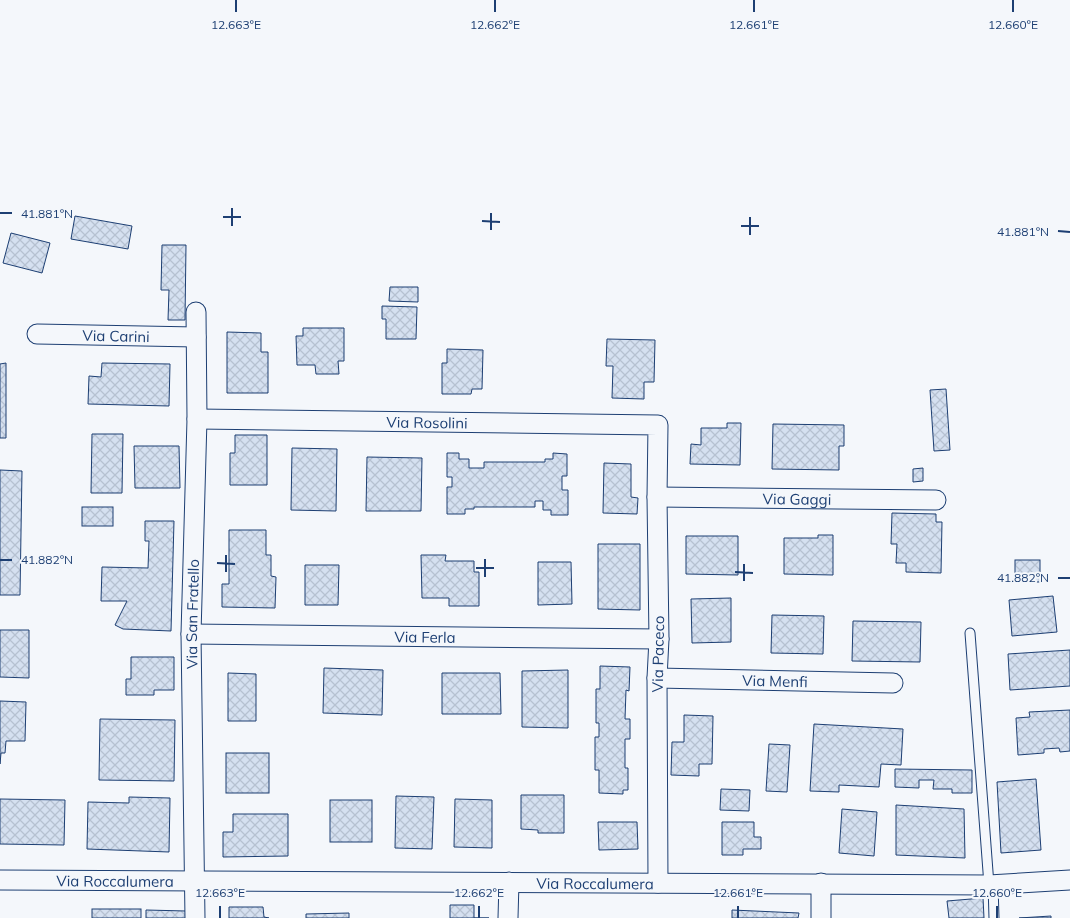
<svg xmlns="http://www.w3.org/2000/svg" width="1070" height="918" font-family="Mulish,sans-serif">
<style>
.building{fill:url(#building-cross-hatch);stroke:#1d3f73}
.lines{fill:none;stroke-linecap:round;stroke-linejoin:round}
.lane-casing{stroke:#1d3f73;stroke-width:11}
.street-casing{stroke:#1d3f73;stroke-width:21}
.lane{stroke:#f4f7fb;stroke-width:9}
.street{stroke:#f4f7fb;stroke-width:19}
.ticks{fill:none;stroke:#1d3f73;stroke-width:2}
.labels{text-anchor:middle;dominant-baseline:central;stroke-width:4;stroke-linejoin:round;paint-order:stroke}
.street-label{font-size:15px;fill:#1d3f73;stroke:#f4f7fb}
.ticks-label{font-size:12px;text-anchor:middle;fill:#1d3f73;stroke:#f4f7fb;stroke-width:4;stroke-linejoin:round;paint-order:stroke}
</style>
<defs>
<pattern id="building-cross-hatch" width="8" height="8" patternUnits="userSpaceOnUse" patternTransform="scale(1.25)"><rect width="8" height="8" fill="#d5e0f0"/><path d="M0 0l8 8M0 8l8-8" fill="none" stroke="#b6c1d1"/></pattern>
</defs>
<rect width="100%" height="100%" fill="#f4f7fb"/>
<g class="building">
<polygon points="75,216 132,226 128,249 71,239"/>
<polygon points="11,233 50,243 42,273 3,263"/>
<polygon points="162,245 186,245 185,320 168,320 169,290 161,290"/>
<polygon points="390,287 418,287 418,302 389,301"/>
<polygon points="382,306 417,307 416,339 386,339 386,319 382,319"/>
<polygon points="303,328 344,328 344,361 338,361 339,374 316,374 315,365 297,365 296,336 303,336"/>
<polygon points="227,332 261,333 261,352 268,352 268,393 227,393"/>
<polygon points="607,339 655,340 654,382 644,382 644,399 612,398 613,366 606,366"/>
<polygon points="447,349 483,350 482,389 472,389 471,394 442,394 442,363 447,363"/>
<polygon points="6,363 6,438 0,438 0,364"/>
<polygon points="102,363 170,364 169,406 88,404 89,376 101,377"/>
<polygon points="946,389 950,450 934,451 930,390"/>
<polygon points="727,423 741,423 740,465 690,464 691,444 701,445 701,428 727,428"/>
<polygon points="773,424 844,425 844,446 839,446 839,470 772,469"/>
<polygon points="92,434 123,434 122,493 91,493"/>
<polygon points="235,435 267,435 267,485 230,485 230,453 235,453"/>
<polygon points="134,446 179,446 180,488 135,488"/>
<polygon points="292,448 337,449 336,511 291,510"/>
<polygon points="447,453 459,453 459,459 469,459 469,468 484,468 484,462 545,462 545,459 553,459 553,453 567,454 567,476 562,476 562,490 568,490 568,515 551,515 551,510 543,510 543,501 535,501 535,507 474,507 474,509 465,509 465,514 447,514 447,487 452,487 452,477 447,477"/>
<polygon points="367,457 422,458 421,511 366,511"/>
<polygon points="604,463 631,464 631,497 638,498 637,514 603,513"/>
<polygon points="923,468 923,481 913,482 913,469"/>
<polygon points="0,470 22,471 20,595 0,595"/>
<rect x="82" y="507" width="31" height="19"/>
<polygon points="892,513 936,514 936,522 942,522 941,573 906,572 906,563 896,563 897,544 891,544"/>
<polygon points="145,521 174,521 171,631 123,629 115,625 127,601 101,601 102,567 148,568 149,541 145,541"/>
<polygon points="229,530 266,530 266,555 271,555 271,576 276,577 275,608 222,607 222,584 229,584"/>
<polygon points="818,535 833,535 833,575 784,574 784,538 818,538"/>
<polygon points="686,536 738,536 738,575 686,574"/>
<polygon points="598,544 640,544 640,610 598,609"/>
<polygon points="421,555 446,555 445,561 474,561 474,572 479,572 479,606 449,606 449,598 422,598"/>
<rect x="1015" y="560" width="25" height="22"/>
<polygon points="538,562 571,562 572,604 538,605"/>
<polygon points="305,565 339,565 338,605 305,605"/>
<polygon points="1053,596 1057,632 1012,636 1009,600"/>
<polygon points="731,598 731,642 692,643 691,599"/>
<polygon points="772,615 824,616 823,654 771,653"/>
<polygon points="853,621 921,622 920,662 852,661"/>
<polygon points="0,630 29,630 29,678 0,677"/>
<polygon points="1070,650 1070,686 1010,690 1008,654"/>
<polygon points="131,657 174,657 174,690 154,690 154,695 126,695 126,679 131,679"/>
<polygon points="600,666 630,667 629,691 626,690 625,719 630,719 630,739 625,739 625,768 628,768 628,790 623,790 623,794 599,793 599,770 595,770 595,737 599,737 599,723 596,723 596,689 600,689"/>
<polygon points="324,668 383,670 382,715 323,713"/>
<polygon points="568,670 568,728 522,727 522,671"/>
<polygon points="228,673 256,674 256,721 228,721"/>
<polygon points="442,673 500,673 501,714 442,714"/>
<polygon points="0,701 26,702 25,741 6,741 5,753 1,753 0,764"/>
<polygon points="1070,710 1070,751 1060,752 1059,748 1044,749 1044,753 1018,755 1016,718 1030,717 1029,712"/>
<polygon points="684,715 713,716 712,764 699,764 699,776 671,775 672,742 684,742"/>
<polygon points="100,719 175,720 174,781 99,780"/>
<polygon points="814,724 903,729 901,765 881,764 879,787 839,785 839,792 810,791"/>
<polygon points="769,744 790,745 787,792 766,791"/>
<rect x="226" y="753" width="43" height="40"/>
<polygon points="895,769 972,770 972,793 952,793 952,789 933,789 934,780 919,780 919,788 895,787"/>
<polygon points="1036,779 1041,850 1001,853 997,782"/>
<polygon points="721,789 750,790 749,811 720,810"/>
<polygon points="521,795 564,795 564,833 538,833 538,830 521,829"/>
<polygon points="396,796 434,797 432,849 395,848"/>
<polygon points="129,797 170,798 169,852 87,849 88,802 129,803"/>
<polygon points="0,799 65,800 64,845 0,844"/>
<polygon points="455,799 492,800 492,848 454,847"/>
<rect x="330" y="800" width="42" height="42"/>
<polygon points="896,805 964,809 965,858 896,855"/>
<polygon points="842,809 877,812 874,856 839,853"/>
<polygon points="233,814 288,814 288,856 223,857 223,832 233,832"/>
<polygon points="598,822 637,822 638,849 599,850"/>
<polygon points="722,822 754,822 754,837 761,837 761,849 743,849 743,855 722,855"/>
<polygon points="983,898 984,918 949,918 947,901"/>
<polygon points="450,905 474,905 474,918 489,918 450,918"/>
<polygon points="229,907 263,907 264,917 269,918 229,918"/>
<rect x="92" y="909" width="49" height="9"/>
<polygon points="146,910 186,911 186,918 146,918"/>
<polygon points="732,910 799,913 798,918 732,918"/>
<polygon points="349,913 349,918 306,918 306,914"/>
<polygon points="1051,916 1051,918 1019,918"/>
</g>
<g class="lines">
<g class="lane-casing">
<g id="lane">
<polyline points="970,633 989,885"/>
<polyline points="993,884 994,918"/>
</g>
</g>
<g class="street-casing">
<g id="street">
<path id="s1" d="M37,334L196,337"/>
<path id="s2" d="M197,419L658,425L657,497L659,639L657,678L658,883"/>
<path id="s3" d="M657,497L936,500"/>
<path id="s4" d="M191,634L659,639"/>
<path id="s5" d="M657,678L893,683"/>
<path id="s6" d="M0,880L989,885L1070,880"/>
<path id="s7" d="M195,918L191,634L197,419L196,312"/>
<polyline points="508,918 509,882"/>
<polyline points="821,918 821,883"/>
</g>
</g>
<use href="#lane" class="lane"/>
<use href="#street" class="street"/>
</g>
<path class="ticks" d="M236,12V0M495,12V0M754,12V0M1013,12V0M0,213H12M223,217H241M482,221L500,222M232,226V208M741,226H759M491,230V213M1058,231L1070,232M750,235V217M0,560H12M217,563L235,564M476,568H494M226,572V555M735,572L753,573M485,577V559M1058,578H1070M744,581V564M220,918V906M479,918V906M738,918V906M997,918V906"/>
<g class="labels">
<g class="street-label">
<text stroke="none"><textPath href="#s1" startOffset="79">Via Carini</textPath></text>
<text stroke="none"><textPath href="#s2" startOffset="230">Via Rosolini</textPath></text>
<text stroke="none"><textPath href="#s3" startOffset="140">Via Gaggi</textPath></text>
<text stroke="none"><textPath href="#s7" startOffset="304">Via San Fratello</textPath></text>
<text stroke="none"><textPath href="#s4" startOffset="234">Via Ferla</textPath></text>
<text transform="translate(658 654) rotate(-89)">Via Paceco</text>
<text stroke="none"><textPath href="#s5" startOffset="118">Via Menfi</textPath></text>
<text stroke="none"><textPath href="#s6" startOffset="115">Via Roccalumera</textPath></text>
<text stroke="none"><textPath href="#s6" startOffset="595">Via Roccalumera</textPath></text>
</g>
</g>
<g class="ticks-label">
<text x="236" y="29">12.663°E</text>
<text x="495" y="29">12.662°E</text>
<text x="754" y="29">12.661°E</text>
<text x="1013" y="29">12.660°E</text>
<text x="47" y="218">41.881°N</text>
<text x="1023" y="236">41.881°N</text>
<text x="47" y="564">41.882°N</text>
<text x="1023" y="582">41.882°N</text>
<text x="220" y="897">12.663°E</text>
<text x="479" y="897">12.662°E</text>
<text x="738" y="897">12.661°E</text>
<text x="997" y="897">12.660°E</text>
</g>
</svg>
